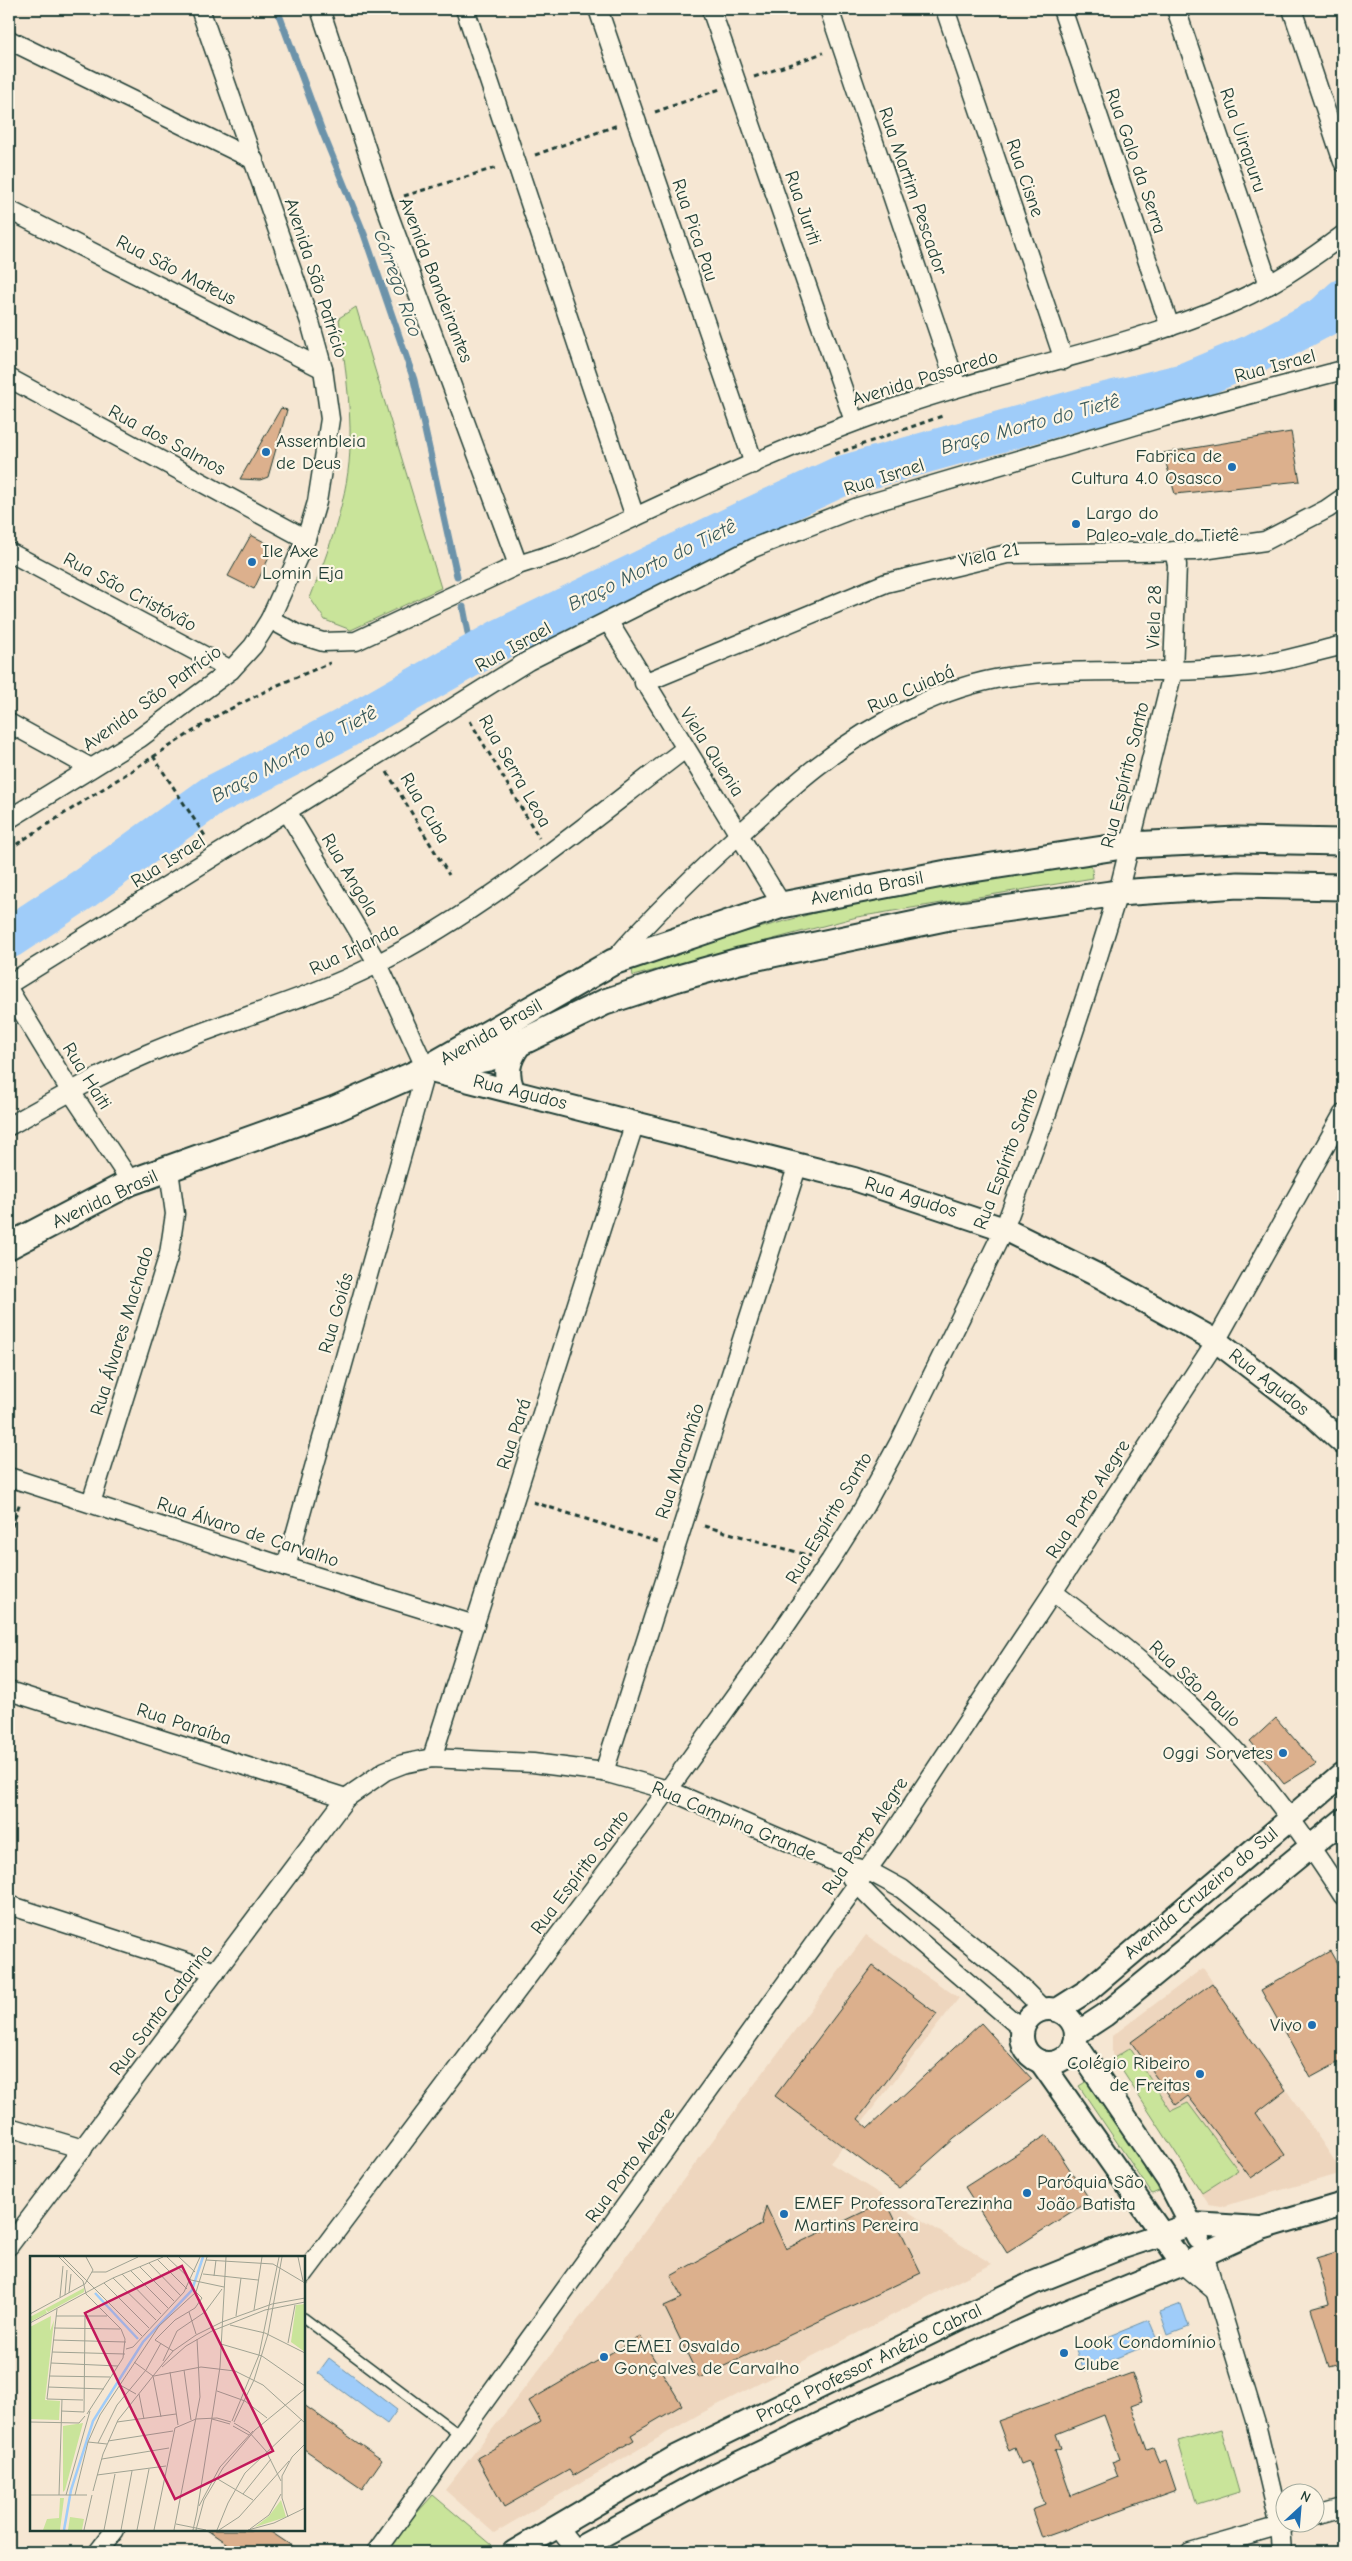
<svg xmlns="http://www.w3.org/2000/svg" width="1352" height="2561" font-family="'Comic Neue',sans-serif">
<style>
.built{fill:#eed6be}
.green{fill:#c9e49a;stroke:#749067}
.water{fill:#9fccf9;stroke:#6c93aa}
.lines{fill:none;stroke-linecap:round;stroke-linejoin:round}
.stream{stroke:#6c93aa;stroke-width:7}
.river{stroke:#9fccf9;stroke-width:41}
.building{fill:#dcb08d;stroke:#1f3d34;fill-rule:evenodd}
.service-casing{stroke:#1f3d34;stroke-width:12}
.minor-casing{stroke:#1f3d34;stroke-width:21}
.tertiary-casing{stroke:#1f3d34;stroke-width:26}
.secondary-casing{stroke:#1f3d34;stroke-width:29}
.path{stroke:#1f3d34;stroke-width:3;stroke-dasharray:5 4;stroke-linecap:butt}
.service{stroke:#fcf5e5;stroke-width:9}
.minor{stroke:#fcf5e5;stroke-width:18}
.tertiary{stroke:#fcf5e5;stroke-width:22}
.secondary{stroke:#fcf5e5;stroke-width:25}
.poi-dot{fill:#1f6fb2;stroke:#fcf5e5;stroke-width:2}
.labels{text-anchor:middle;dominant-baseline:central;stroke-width:4.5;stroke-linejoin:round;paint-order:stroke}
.street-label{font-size:19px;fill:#1f3d34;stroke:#fcf5e5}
.poi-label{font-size:19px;fill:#1f3d34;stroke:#fcf5e5;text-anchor:start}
.water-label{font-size:20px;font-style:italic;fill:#395a5b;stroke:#fcf5e5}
.inset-river{fill:none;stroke:#9fccf9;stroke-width:2.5}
.inset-road{fill:none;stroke:#a0a393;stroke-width:1}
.view{fill:#c2185b;fill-opacity:0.15;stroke:#c2185b;stroke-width:2.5}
.inset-edge{fill:none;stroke:#1f3d34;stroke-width:2.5}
</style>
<rect width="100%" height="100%" fill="#f6e7d3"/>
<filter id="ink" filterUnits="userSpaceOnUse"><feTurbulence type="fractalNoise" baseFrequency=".02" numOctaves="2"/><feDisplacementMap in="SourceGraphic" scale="10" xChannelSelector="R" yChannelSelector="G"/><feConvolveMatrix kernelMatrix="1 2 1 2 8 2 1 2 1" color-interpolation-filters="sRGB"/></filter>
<g filter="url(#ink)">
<g class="built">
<polygon points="866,1935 959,1998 830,2163 992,2264 698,2415 494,2533 445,2490 595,2298"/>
<polygon points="1203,1968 1343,2173 1220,2207 1209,2205 1112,2055 1112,2036"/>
</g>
<g class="green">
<path d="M356,307L441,588L351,630L325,620L310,598C328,553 350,493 350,444C351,402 344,359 339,318Z"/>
<polygon points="1091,862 1093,878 857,917 633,976 631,963 855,902"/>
<polygon points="1130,2048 1171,2111 1188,2103 1238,2170 1202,2193 1114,2058"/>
<polygon points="1087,2081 1161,2190 1152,2194 1079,2086"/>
<polygon points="1221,2429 1239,2492 1197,2505 1178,2441"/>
<polygon points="433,2495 492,2545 482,2552 382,2552"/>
</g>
<g class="water">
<polygon points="1181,2304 1189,2327 1168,2335 1160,2312"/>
<polygon points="1149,2320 1158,2341 1084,2371 1076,2350"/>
<polygon points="329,2358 397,2410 387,2424 318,2373"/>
</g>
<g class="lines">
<g class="stream">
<polyline points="277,9 322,131 364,234 414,380 457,576"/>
<polyline points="463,607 472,654"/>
</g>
<polyline class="river" points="9,938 85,888 212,796 342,730 501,639 753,517 839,477 1084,408 1183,384 1252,355 1325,316 1343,299"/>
</g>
<g class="building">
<polygon points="281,408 287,410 268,477 260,480 240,479"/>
<polygon points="1291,432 1300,481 1175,494 1163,453"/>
<polygon points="251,535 274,547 254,589 228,576"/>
<polygon points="1276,1718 1316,1764 1284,1784 1250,1742"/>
<polygon points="1330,1951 1343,1974 1343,2060 1310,2078 1261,1990"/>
<polygon points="873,1966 937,2014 858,2119 868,2128 981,2023 1032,2079 954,2139 899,2188 775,2096"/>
<polygon points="1212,1983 1286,2090 1256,2113 1285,2155 1251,2178 1188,2096 1176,2105 1131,2042"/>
<polygon points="1047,2135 1090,2200 1007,2253 965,2187"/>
<polygon points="886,2201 921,2273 699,2378 664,2306 682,2298 671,2276 761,2225 766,2206 786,2249"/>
<polygon points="1343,2250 1343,2363 1329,2367 1311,2308 1329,2303 1316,2258"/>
<polygon points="640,2336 682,2405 631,2435 634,2440 573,2476 569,2470 504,2507 477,2458 541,2422 529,2401"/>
<path d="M1132,2373L1142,2401L1131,2405L1147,2450L1153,2448L1159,2462L1166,2460L1176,2490L1042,2538L1032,2510L1045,2505L1029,2461L1021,2464L1015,2448L1009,2451L998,2421ZM1104,2415L1120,2459L1112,2462L1118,2477L1071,2496L1055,2450L1061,2448L1056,2434Z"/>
<polygon points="304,2405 382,2460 362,2489 304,2449"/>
<polygon points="207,2530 268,2530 301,2552 239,2552"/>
</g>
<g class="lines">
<g class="service-casing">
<polyline id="service" points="304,2318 461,2436"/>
</g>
<g class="minor-casing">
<g id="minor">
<polyline points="320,9 384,202 518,565"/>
<polyline points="465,9 635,517"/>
<polyline points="598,9 754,464"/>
<polyline points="711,9 854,421"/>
<polyline points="829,9 957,387"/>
<polyline points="945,9 1064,360"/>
<polyline points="1062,9 1170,327"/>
<polyline points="1176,9 1269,285"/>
<polyline points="1292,9 1343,162"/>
<polyline points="9,40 254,160"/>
<polyline points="9,210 323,369"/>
<polyline points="9,378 306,539"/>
<polyline points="9,552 231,670"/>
<path d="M270,619L297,634L323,642L356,641L518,565L562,551C675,499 788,443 906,404C1012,368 1123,349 1227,305C1269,288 1307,262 1343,235"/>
<polyline points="608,621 782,905"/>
<polyline points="644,683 886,583 1007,554 1196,551 1265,541 1327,509 1343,498"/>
<polyline points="9,723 91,768"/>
<polyline points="9,819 140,738 231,670 253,646 270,619 306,539 317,502 330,419 323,369 310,322 200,9"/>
<path d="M614,960C657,910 704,866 753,822C776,802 798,780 823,762C873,723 944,686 1007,677C1090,665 1175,677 1258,665C1286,661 1315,652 1343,645"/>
<polyline points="9,984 528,661 753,548 858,507 1164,417 1343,370"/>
<polyline points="9,990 71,1092 131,1182"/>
<path d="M9,1126C54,1101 100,1074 147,1054C223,1021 303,1002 377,964C488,908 586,824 685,749"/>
<polyline points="9,1477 286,1567 475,1625"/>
<polyline points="91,1503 169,1254 175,1214 169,1170"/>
<polyline points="286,1567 426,1069 378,964 287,811"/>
<path d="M1053,1592C1115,1639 1176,1688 1229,1744C1272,1790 1309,1843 1343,1896"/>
<polyline points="9,1691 346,1798"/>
<polyline points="432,1758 635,1122"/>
<polyline points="604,1772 798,1164"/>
<polyline points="851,1878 883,1910 1023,2030"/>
<polyline points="9,1905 216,1972"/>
<polyline points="9,2127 83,2149"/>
<polyline points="9,2246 346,1798 385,1771 403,1764 432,1758 533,1763 604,1772 668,1790 835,1862 869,1871 902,1889 1012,1978 1044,2010"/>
<polyline points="1204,2254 1256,2424 1280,2526 1282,2552"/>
<polyline points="1183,2264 1214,2290"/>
<polyline points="304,2274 668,1790 773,1644 830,1561 864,1507 901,1439 1004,1229 1046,1116 1087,992 1118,893 1173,671 1177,565 1174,551"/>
<polyline points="1314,2516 1343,2508"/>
<polyline points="557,2526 577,2552"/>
<polyline points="98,2552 115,2530"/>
<polyline points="376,2552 891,1837 1053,1592 1216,1341 1343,1114"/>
<polyline points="1190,2552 1288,2524"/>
</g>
</g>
<g class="tertiary-casing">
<g id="tertiary">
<polyline points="427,1070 854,1179 1004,1229 1099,1276 1216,1341 1309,1412 1343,1443"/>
<circle cx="1049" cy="2036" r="27"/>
<polyline points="1057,2010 1087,1991 1343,1774"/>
<polyline points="1076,2034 1105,2015 1343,1820"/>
<polyline points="1075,2043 1168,2180 1198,2238"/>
<polyline points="1041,2062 1183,2264"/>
<polyline points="514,2552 674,2458 1033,2283 1120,2248 1193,2224 1259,2228"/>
<polyline points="572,2552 706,2479 860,2405 1042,2322 1183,2264 1262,2228 1343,2204"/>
</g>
</g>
<g class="secondary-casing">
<g id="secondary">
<polyline points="446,1066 489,1058 605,1002 675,979 739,961 954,916 1118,893 1238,885 1343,887"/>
<path d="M511,1089C505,1072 507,1061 517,1046"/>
<polyline points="9,1246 131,1182 335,1109 426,1069 613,962 782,905 947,873 1129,845 1237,840 1343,842"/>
</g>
</g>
<g class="path">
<polyline points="754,77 823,53"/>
<polyline points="655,112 720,89"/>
<polyline points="535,155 618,125"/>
<polyline points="404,196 498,167"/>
<polyline points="835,454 945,415"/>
<polyline points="470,721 539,838"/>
<polyline points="153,756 207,839"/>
<polyline points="387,772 449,875"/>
<polyline points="9,849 220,714 278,685 330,663"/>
<polyline points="533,1502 658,1542"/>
<polyline points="704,1526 811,1556"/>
<polyline points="9,1535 20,1502"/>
</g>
<use href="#service" class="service"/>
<use href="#minor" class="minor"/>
<use href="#tertiary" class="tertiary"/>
<use href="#secondary" class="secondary"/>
</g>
</g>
<g class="poi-dot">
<circle cx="266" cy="452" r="5"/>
<circle cx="1232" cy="467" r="5"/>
<circle cx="1076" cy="524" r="5"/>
<circle cx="252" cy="562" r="5"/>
<circle cx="1283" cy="1753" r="5"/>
<circle cx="1312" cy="2025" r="5"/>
<circle cx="1200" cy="2074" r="5"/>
<circle cx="1027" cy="2193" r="5"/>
<circle cx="784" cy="2214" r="5"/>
<circle cx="1064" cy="2353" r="5"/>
<circle cx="604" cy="2357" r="5"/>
</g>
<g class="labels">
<g class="street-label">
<text transform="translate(1243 140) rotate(71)">Rua Uirapuru</text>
<text transform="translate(1136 161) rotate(71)">Rua Galo da Serra</text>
<text transform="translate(1025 178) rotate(71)">Rua Cisne</text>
<text transform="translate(913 191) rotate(71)">Rua Martim Pescador</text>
<text transform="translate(803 208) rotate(71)">Rua Juriti</text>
<text transform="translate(695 230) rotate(71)">Rua Pica Pau</text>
<text transform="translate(176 270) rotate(27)">Rua São Mateus</text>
<text transform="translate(316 278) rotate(72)">Avenida São Patrício</text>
<text transform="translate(436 280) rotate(69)">Avenida Bandeirantes</text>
<text transform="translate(1275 366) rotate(-15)">Rua Israel</text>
<text transform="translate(925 378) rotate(-17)">Avenida Passaredo</text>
<text transform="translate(167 440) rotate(28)">Rua dos Salmos</text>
<text transform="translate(884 477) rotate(-18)">Rua Israel</text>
<text transform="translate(989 555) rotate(-12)">Viela 21</text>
<text transform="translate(130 592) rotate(28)">Rua São Cristóvão</text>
<text transform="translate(1154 617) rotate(-88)">Viela 28</text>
<text transform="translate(513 647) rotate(-29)">Rua Israel</text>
<text transform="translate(911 689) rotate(-24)">Rua Cuiabá</text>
<text transform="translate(152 698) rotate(-36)">Avenida São Patrício</text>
<text transform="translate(712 752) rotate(57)">Viela Quenia</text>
<text transform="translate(515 771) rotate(60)">Rua Serra Leoa</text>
<text transform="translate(1125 775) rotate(-76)">Rua Espírito Santo</text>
<text transform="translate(425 808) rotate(59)">Rua Cuba</text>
<text transform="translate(168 861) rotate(-32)">Rua Israel</text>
<text transform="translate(350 875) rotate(59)">Rua Angola</text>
<text transform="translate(867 888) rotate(-11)">Avenida Brasil</text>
<text transform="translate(354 949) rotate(-26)">Rua Irlanda</text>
<text transform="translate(491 1032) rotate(-30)">Avenida Brasil</text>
<text transform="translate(87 1076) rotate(58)">Rua Haiti</text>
<text transform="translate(520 1092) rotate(14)">Rua Agudos</text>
<text transform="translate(1006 1159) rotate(-69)">Rua Espírito Santo</text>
<text transform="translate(911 1197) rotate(18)">Rua Agudos</text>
<text transform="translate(105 1199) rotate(-25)">Avenida Brasil</text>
<text transform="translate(336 1313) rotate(-74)">Rua Goiás</text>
<text transform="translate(122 1331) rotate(-73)">Rua Álvares Machado</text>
<text transform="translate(1269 1382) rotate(38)">Rua Agudos</text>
<text transform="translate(514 1434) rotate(-72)">Rua Pará</text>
<text transform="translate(680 1461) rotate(-72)">Rua Maranhão</text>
<text transform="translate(1088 1499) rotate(-57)">Rua Porto Alegre</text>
<text transform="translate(829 1518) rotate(-59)">Rua Espírito Santo</text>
<text transform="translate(248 1532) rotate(18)">Rua Álvaro de Carvalho</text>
<text transform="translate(1195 1684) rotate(43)">Rua São Paulo</text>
<text transform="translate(184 1724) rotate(18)">Rua Paraíba</text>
<text transform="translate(734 1821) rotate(23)">Rua Campina Grande</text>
<text transform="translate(865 1836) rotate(-56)">Rua Porto Alegre</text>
<text transform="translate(580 1872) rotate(-53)">Rua Espírito Santo</text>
<text transform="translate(1201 1893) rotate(-40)">Avenida Cruzeiro do Sul</text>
<text transform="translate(161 2010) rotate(-53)">Rua Santa Catarina</text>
<text transform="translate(630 2165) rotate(-54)">Rua Porto Alegre</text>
<text transform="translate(869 2363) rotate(-26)">Praça Professor Anézio Cabral</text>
</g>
<g class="poi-label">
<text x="276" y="441">Assembleia<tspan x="276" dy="22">de Deus</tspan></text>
<text x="1222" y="456" text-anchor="end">Fabrica de<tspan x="1222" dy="22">Cultura 4.0 Osasco</tspan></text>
<text x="1086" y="513">Largo do<tspan x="1086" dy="22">Paleo-vale do Tietê</tspan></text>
<text x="262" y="551">Ile Axe<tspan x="262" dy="22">Lomin Eja</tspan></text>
<text x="1273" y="1753" text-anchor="end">Oggi Sorvetes</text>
<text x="1302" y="2025" text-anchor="end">Vivo</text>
<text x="1190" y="2063" text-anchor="end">Colégio Ribeiro<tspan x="1190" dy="22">de Freitas</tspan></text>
<text x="1037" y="2182">Paróquia São<tspan x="1037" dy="22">João Batista</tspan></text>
<text x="794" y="2203">EMEF ProfessoraTerezinha<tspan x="794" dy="22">Martins Pereira</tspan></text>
<text x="1074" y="2342">Look Condomínio<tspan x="1074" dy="22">Clube</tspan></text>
<text x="614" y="2346">CEMEI Osvaldo<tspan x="614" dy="22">Gonçalves de Carvalho</tspan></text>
</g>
<g class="water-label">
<text transform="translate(398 283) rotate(71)">Córrego Rico</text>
<text transform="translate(1030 424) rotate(-15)">Braço Morto do Tietê</text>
<text transform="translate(652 565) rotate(-26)">Braço Morto do Tietê</text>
<text transform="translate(294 754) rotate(-28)">Braço Morto do Tietê</text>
</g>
</g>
<g transform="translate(30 2256)">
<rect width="275" height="275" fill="#f6e7d3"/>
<path d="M54,32V36L18,56L15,53L17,57L0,66V61L15,53ZM275,48V96L261,86L266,49ZM21,60L20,75L24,64L15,144L30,145L29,164L0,163V71ZM53,167L35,234L33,236V170ZM30,242H34L30,274H13L17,263L29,262ZM251,244L256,261L225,271L239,260ZM40,261L54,263L52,274H38Z" fill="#c9e49a"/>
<path class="inset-river" d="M65,37L108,83M34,274L41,234L63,165L113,86L162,34L173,1"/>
<path class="inset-road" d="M29,1L53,25L56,38L91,73L95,83L93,102L57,158M33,1L112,80M137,1L161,24L194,31M149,1L165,16M268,1L273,25M127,3L157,33M176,4L243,8L275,27M119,7L151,40M110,11L144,45M101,15L138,52M62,16H76L108,1M92,18L131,58M173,18L228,24M184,20L186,4M83,22L126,64M74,27L119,72M39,37L41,18M35,39L37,14M30,41L33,10M27,53L17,143L53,144M224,54L232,1M159,56L166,78M0,58L55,28L63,14L56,1M26,60H77M206,60L211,22M0,67L83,22L133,1M200,69L235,77L275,97M24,72L90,73M23,84L96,86M125,84L145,64L165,52L172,42L166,36M125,84L143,95M258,87L265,49M191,88L232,100L275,130M96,93L103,91L154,36L170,1M22,96L95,98M133,105L147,75L175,56L192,33M104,106L123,120M21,107L88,110M132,111L156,90L182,75L235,54L275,46M154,114L161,164M140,116L148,169M19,120L80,121M123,120L131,161M124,120L171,111L205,115L233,129L275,167M90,129L106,138M18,131L74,133M187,135L215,145L237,162M109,138L114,163M31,155L54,156L55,60M182,163L200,168M202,165L229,99L249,1M0,166L49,167L55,160M87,166L146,158M204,166L224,124L238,78L252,1M204,167L219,176L236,195L251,225M203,170L219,179M78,185L143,175M58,186L77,188M68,187L87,149L116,114L131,87M72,203L139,192M67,219L136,210M186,222L223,244M63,235L73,198L88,164L143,95L166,79L192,66L242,48L275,42M213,238L241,203M0,239H57M29,239L32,143M36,239L60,155M45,239L58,186L70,159L129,70L166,36L177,1M169,250L190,211L223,175M167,256L190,111L196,1M258,261L252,242V220L262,201L275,188M146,268L176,274M220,273L239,259L251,238M54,274L62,239M74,274L85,218M91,274L102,215M107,274L119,213M124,274L145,172L166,163L187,162L201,166M144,274L170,141L167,83M163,274L167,256M166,274L174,244L193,212L225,174L275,133M187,274L198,247L215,217L272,163M189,274L209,261L259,205M218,274L244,267L275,252"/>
<path class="view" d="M152,10L243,195L145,243L55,57Z"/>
<rect width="275" height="275" class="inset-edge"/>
</g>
<rect width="1352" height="2561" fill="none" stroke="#fcf5e5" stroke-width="30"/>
<rect x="15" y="15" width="1322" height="2531" fill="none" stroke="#1f3d34" stroke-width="2" filter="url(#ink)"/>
<g transform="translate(1300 2508) rotate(26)"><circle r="24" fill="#fcf5e5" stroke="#a4ab9e"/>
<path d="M0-4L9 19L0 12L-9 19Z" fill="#1f6fb2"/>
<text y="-8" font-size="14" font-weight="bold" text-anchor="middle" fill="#1f3d34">N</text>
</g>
</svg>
